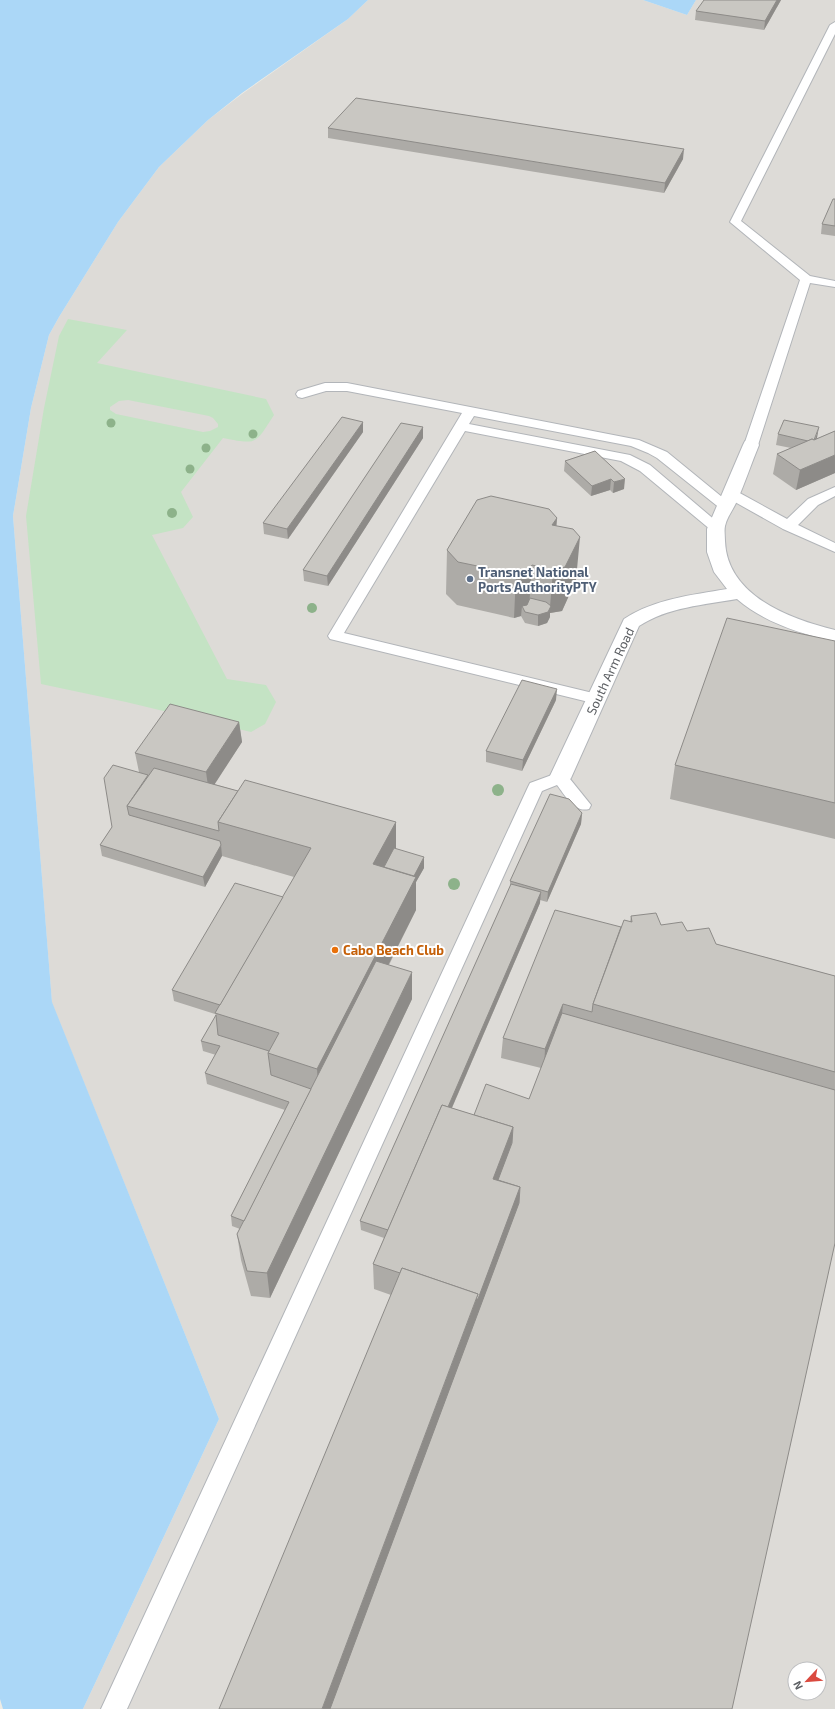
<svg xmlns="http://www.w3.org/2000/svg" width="835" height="1709" font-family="'Exo 2',sans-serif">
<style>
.industrial{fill:#dddbd7;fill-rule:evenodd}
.green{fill:#c4e3c4;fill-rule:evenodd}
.water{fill:#abd7f7}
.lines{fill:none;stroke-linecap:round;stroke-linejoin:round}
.lane-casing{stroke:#b2b5b9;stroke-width:2}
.street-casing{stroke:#b2b5b9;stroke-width:2}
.lane{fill:#fff;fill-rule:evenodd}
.street{fill:#fff;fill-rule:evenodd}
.tree{fill:#8db28a}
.wall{fill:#adaba7}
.shaded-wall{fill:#8d8b88}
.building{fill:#c9c7c2;stroke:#8d8b88}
.service-dot{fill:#5c6f8a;stroke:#fff;stroke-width:1.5}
.food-dot{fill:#e8710a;stroke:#fff;stroke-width:1.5}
.labels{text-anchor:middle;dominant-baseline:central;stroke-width:4;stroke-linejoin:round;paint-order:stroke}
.service-label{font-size:13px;font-weight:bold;fill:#4e5e75;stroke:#fff;text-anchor:start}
.street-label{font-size:13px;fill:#5d6064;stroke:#fff}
.food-label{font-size:13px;font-weight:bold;fill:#c56008;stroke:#fff;text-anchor:start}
</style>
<rect width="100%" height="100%" fill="#eeece5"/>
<path class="industrial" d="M368,0H643L687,15L696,0H835V1709H83L219,1419L52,1003L13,516L31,408L49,335L59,317L118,222L159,167L208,120L242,94L348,19ZM795,1669H819V1693H795Z"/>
<path class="green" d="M68,319L127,330L97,363L266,399L274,415C255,444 258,445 223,438L181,492L193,517L183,528L152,535L227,679L266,685L276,702L265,724L251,732L126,702L41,684L26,516L44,408L59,336ZM128,400L209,416L213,418L218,424V427L210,431L203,432L116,414L110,410V407L119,401Z"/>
<g class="water">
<polygon points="0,0 368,0 348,19 242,93 208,120 159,167 118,222 59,317 49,335 31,408 13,516 52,1002 219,1419 83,1709 3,1709 0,1699"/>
<polygon points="643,0 696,0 687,15"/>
</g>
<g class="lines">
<g class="lane-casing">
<g id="lane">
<polygon points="835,22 835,34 741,221 810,276 835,281 835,287 810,283 758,445 756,448 746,448 744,445 800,280 730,222 830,25"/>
<polygon points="325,383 347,383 639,440 667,452 733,506 731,509 726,510 721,509 657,458 648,453 631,446 474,416 469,424 630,455 650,465 723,527 721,530 716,531 711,530 640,471 621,461 465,431 344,633 597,694 602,695 605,699 602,703 597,704 330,639 328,636 462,413 347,391 326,391 302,398 298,397 296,394 298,391"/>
<polygon points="835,487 835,496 818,505 798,525 835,543 835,552 783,529 726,497 724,494 726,491 736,491 787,519 808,499"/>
<path d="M560,772L566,774L591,805L589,809C574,813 565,795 557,785L542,791L127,1709H101L528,787L530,783Z"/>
</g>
</g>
<g class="street-casing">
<path id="street" d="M751,440L757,441L759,445C751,464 745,483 737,501C733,510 727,517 725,526C724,531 725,536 725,541C727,596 790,619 835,630V642C800,633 765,623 737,599C704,605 668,607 639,626L571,778L567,783L560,785L553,783L549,778L624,619C654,599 692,595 727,589L714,572L707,552V529L743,445L745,441Z"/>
</g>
<use href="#lane" class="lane"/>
<use href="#street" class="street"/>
</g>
<g class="tree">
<circle cx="111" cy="423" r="4.5"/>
<circle cx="253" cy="434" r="4.5"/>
<circle cx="206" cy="448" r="4.5"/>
<circle cx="190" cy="469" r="4.5"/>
<circle cx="172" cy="513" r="5"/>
<circle cx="312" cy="608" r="5"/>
<circle cx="498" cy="790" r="6"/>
<circle cx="454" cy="884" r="6"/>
</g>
<g class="wall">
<polygon points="781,0 764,30 695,20 696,11"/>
<polygon points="328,128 683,159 664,193 328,138"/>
<polygon points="835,199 835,236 821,234 822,224"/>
<polygon points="363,422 363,432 288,539 264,534 263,523"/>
<polygon points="423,427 423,438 328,586 304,581 303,570"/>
<polygon points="835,431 835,473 796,490 773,474 777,454 791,448 776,445 778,434 817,438 816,439"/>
<polygon points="595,451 624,489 613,493 610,490 591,496 564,471 565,461"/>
<polygon points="557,518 556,526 576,580 562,611 550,613 550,617 547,623 538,626 525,623 521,616 514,618 457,605 446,594 447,550"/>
<polygon points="835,641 835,839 670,799 675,765"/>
<polygon points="556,700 522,771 486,762 486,751"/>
<polygon points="239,722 242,742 214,784 238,791 396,822 396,849 424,868 416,882 416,910 389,965 412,999 270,1298 251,1296 241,1260 237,1234 240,1229 232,1226 231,1216 285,1110 207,1084 205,1073 216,1055 203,1051 201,1041 216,1015 215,1014 174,1001 172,990 283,897 294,877 222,856 205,887 102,856 100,845 112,827 139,772 135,753"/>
<polygon points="582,813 581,824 547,902 540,900 540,903 452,1108 474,1115 529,1099 541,1068 501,1058 503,1038 621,927 630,922 631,916 661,925 687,931 716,944 835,976 835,1243 391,1295 374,1289 373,1264 384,1238 361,1230 360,1221 510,887 510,881"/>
</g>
<g class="shaded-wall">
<polygon points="777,0 781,0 764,30 765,21"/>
<polygon points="684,149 683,159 664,193 665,183"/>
<polygon points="363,422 363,432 288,539 287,529"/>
<polygon points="423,427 423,438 328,586 327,576"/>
<polygon points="819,427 817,438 812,452 814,442"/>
<polygon points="835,455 835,473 796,490 800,470"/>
<polygon points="611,479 610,490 591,496 592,486"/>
<polygon points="625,479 624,489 613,493 614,482"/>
<polygon points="557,518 554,558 552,525"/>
<polygon points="580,537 576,580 562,611 550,613 550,617 547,623 538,626 538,615 550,607 553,570"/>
<polygon points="532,565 529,608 522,606 521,616 514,618 516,574"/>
<polygon points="557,689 556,700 522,771 523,760"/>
<polygon points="239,722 242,742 209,793 206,772"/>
<polygon points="582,813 581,824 547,902 548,892"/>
<polygon points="396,822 396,855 379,889 373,864"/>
<polygon points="221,845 222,856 205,887 203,877"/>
<polygon points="424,857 424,868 416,882 416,910 319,1102 317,1069 403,896"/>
<polygon points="541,892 540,903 394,1242 394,1232"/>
<polygon points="412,972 412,999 270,1298 267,1273"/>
<polygon points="563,1004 561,1023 544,1069 545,1049"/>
<polygon points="513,1127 511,1154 495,1196 493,1179"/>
<polygon points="520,1187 518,1213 333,1709 322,1709 478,1294"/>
</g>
<g class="building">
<polygon points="704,0 777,0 765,21 696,11"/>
<polygon points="356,98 684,149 665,183 328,128"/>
<polygon points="833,199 835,199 835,226 822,224"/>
<polygon points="342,417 363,422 287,529 263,523"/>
<polygon points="784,420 819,427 814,440 812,439 808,441 778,434"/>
<polygon points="401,423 423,427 327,576 303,570"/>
<polygon points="835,431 835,455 800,470 777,454 812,439 814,440"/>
<polygon points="595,451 625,479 614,482 611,479 592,486 565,461"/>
<polygon points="491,496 549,509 557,518 552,525 573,529 580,537 565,567 553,570 532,565 529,571 516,574 458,562 447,550 477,500"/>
<polygon points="530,598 546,602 551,606 548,612 538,615 525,612 522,606 527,605"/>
<polygon points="727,618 835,641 835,803 675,765"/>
<polygon points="522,680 557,689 523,760 486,751"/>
<polygon points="170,704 239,722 206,772 135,753"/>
<polygon points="113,765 148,775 127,806 129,815 220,841 221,845 203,877 100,845 112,827 104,778"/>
<polygon points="154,768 238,791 218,822 219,831 127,806"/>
<polygon points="245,780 396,822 373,864 416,877 317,1069 268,1053 279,1033 215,1013 311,848 218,822"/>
<polygon points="550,794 569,799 582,813 548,892 510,881"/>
<polygon points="394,848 424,857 414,876 384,867"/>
<polygon points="235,883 283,897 220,1005 172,990"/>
<polygon points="511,884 541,892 448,1107 442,1105 388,1230 360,1221"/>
<polygon points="555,910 621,927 593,1004 592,1012 563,1004 545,1049 503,1038"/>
<polygon points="656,913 661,925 682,922 687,931 709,928 716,944 835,976 835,1072 593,1004 624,920 632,922 631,916"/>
<polygon points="376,961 412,972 267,1273 247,1271 237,1234"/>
<polygon points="562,1013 835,1090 835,1243 732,1709 330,1709 519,1203 520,1187 498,1180 512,1143 513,1127 474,1115 486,1084 529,1099"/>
<polygon points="216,1015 218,1035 269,1051 268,1053 271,1075 311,1089 244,1221 231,1216 289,1102 205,1073 220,1046 201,1041"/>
<polygon points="442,1105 513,1127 493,1179 520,1187 478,1299 476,1299 478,1294 402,1268 400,1273 373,1264"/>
<polygon points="402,1268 478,1294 322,1709 219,1709"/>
</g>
<circle class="service-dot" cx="470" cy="579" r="4"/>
<circle class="food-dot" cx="335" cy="950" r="4"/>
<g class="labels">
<g class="service-label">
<text x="478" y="572">Transnet National<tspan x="478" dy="15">Ports AuthorityPTY</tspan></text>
</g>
<g class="street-label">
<text transform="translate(610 671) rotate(-65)">South Arm Road</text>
</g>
<g class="food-label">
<text x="343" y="950">Cabo Beach Club</text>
</g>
</g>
<g transform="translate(807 1681) rotate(244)"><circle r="19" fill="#ffffff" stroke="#bebfc1"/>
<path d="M0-3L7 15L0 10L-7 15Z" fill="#da4a3f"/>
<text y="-6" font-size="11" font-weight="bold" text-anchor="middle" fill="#5d6064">N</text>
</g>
</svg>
